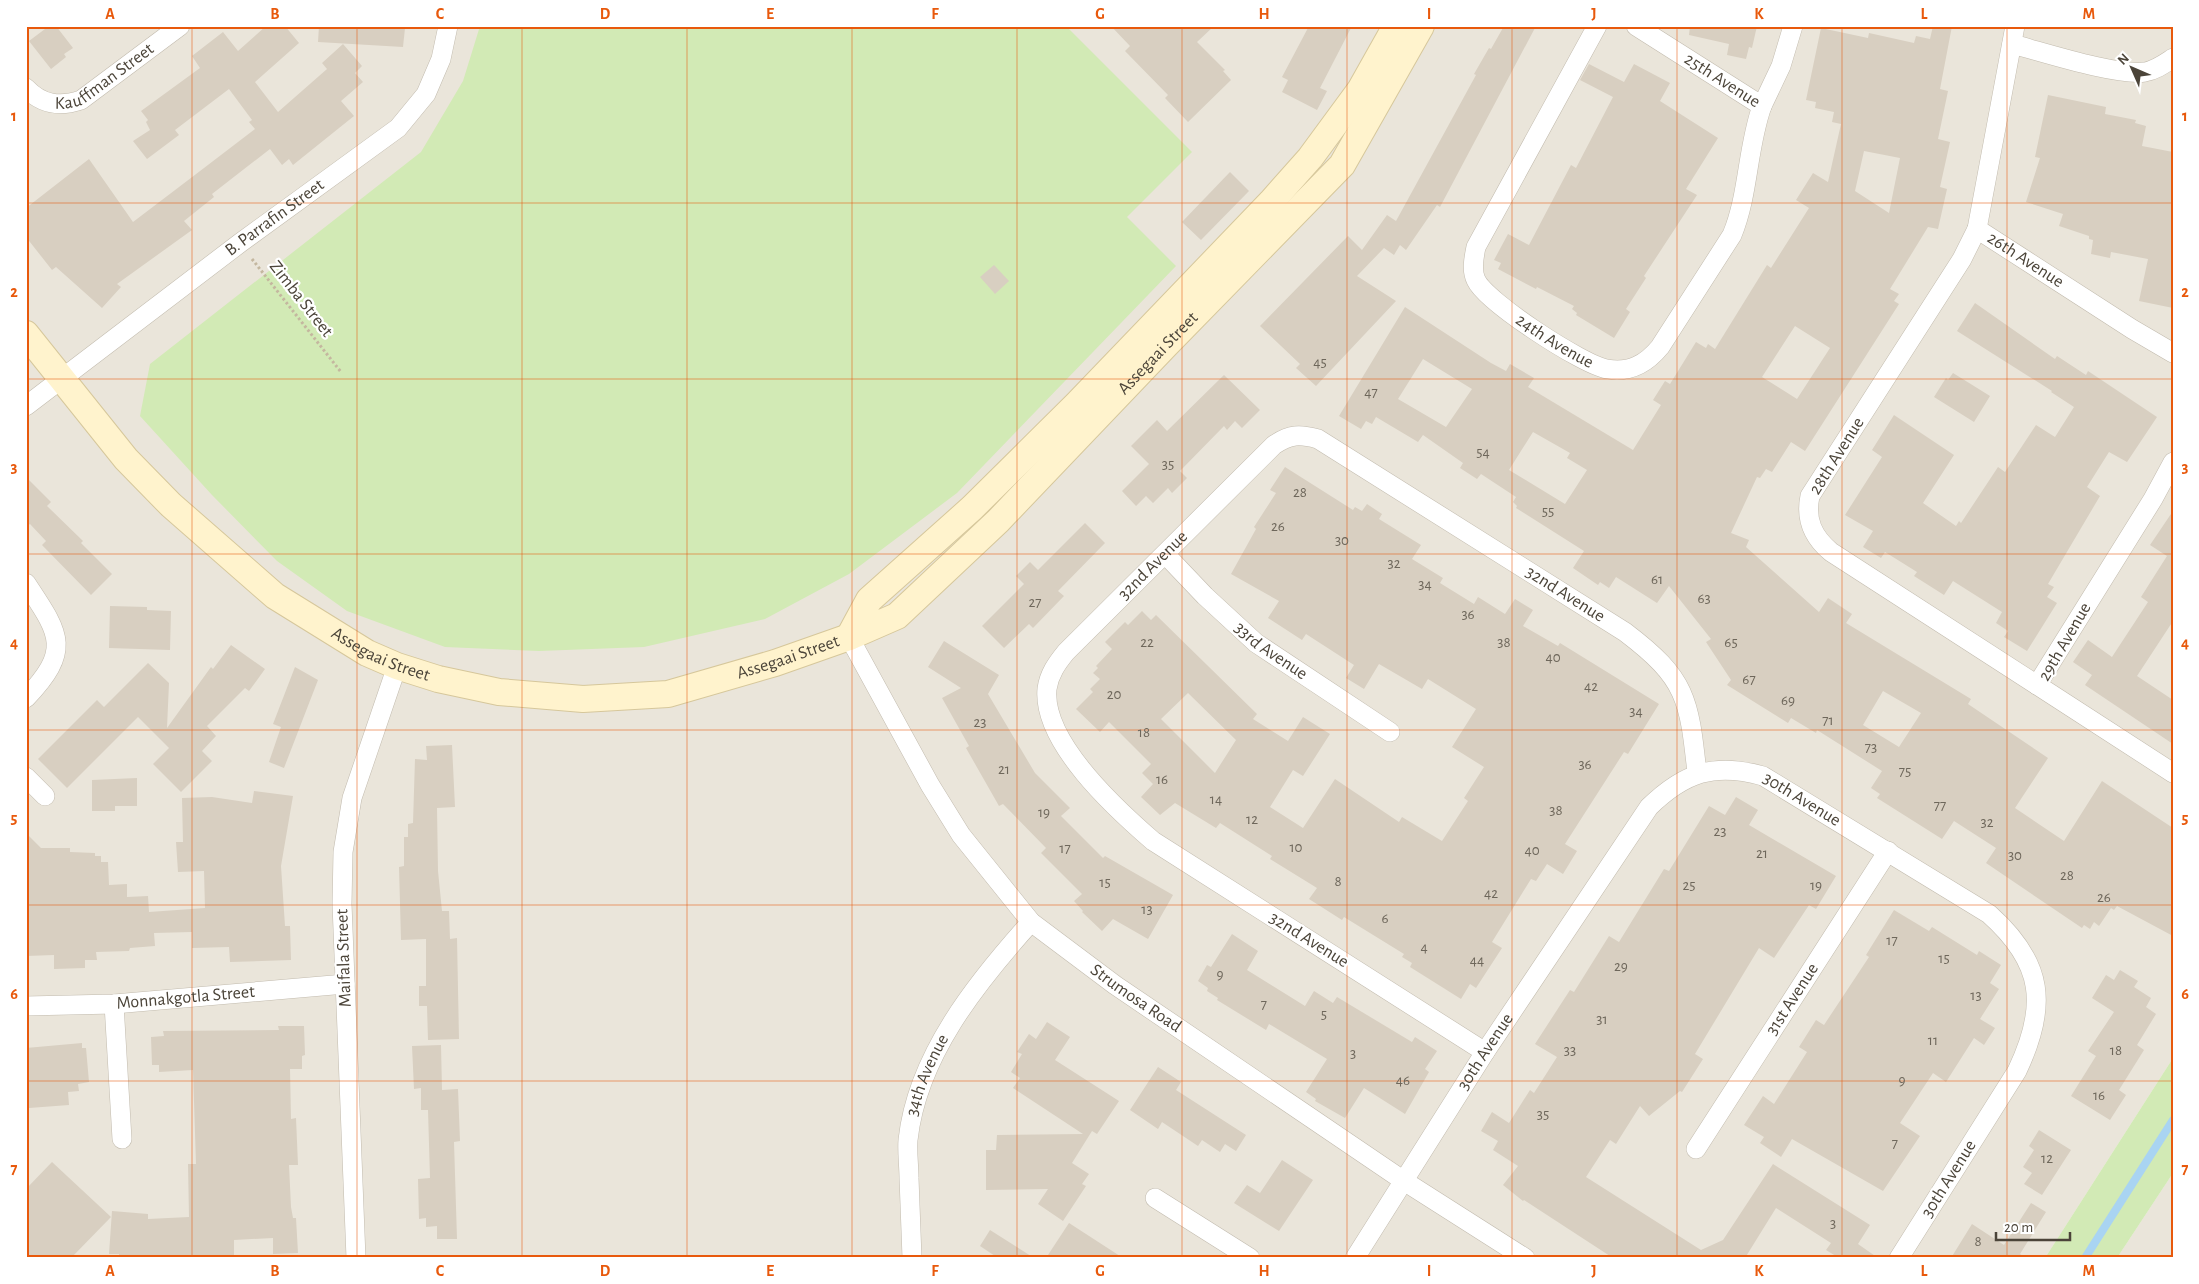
<svg xmlns="http://www.w3.org/2000/svg" width="2199" height="1284" font-family="'Alegreya Sans',sans-serif">
<style>
.residential{fill:#eae5da}
.green{fill:#d2eab5}
.lines{fill:none;stroke-linecap:round;stroke-linejoin:round}
.stream{stroke:#a9d4f2;stroke-width:8}
.building{fill:#d8cfc1;fill-rule:evenodd}
.street-casing{stroke:#c2bbae;stroke-width:20}
.secondary-casing{stroke:#d6c79b;stroke-width:28}
.path{stroke:#c4b79f;stroke-width:3;stroke-dasharray:2.5 2.5;stroke-linecap:butt}
.street{stroke:#fff;stroke-width:19}
.secondary{stroke:#fff3cd;stroke-width:26}
.grid{fill:none;stroke:#e8590c;stroke-width:1;stroke-opacity:0.55}
.labels{text-anchor:middle;dominant-baseline:central;stroke-width:4.5;stroke-linejoin:round;paint-order:stroke}
.number-label{font-size:15px;fill:#6e675b}
.street-label{font-size:18px;fill:#4b4439;stroke:#fff}
.neatline{fill:none;stroke:#e8590c;stroke-width:2}
.grid-label{font-size:16px;text-anchor:middle;font-weight:bold;fill:#e8590c}
</style>
<rect width="100%" height="100%" fill="#f6f3ec"/>
<g class="residential">
<polygon points="26,26 2173,26 2173,1058 2045,1258 26,1258"/>
<polygon points="2173,1173 2173,1258 2117,1258"/>
</g>
<g class="green">
<polygon points="480,26 1066,26 1192,152 1127,217 1176,266 957,493 849,574 765,619 644,647 539,651 445,647 347,611 277,561 212,495 140,416 150,364 421,152 463,81"/>
<polygon points="2173,1058 2173,1173 2117,1258 2045,1258"/>
</g>
<g class="lines">
<polyline class="stream" points="2085,1258 2173,1120"/>
</g>
<g class="building">
<polygon points="49,26 56,26 73,48 64,54 66,57 51,69 29,41"/>
<polygon points="266,26 285,26 299,43 255,82 278,112 327,69 322,63 343,44 362,66 355,73 363,82 341,101 354,116 293,165 289,159 282,165 270,149 212,194 214,197 184,221 192,230 117,284 121,287 102,308 56,267 52,270 26,237 26,208 89,159 133,222 204,168 255,129 249,122 252,120 229,89 175,130 179,135 147,159 133,141 150,130 146,122 148,120 141,111 200,68 192,56 223,32 238,51"/>
<polygon points="319,26 400,26 405,28 403,47 318,42"/>
<polygon points="1111,26 1214,26 1197,42 1225,70 1223,71 1231,80 1188,122 1165,98 1168,95 1125,51 1130,46"/>
<polygon points="1309,26 1352,26 1320,88 1327,91 1317,110 1282,92 1288,80 1282,77"/>
<polygon points="1504,26 1536,26 1440,207 1437,205 1406,250 1400,245 1394,255 1384,248 1357,276 1396,301 1316,386 1296,368 1300,364 1260,326 1348,236 1362,250 1387,215 1396,221 1476,75 1474,74 1489,48 1491,49"/>
<polygon points="1690,26 1757,26 1752,48 1749,47 1746,59 1727,55 1729,44 1689,35"/>
<path d="M1933,26H1952L1940,89L1948,91L1938,139L1950,142L1940,187L1947,189L1938,229L1928,227L1890,289L1899,294L1894,301L1899,304L1805,451L1791,442L1772,472L1766,469L1760,478L1757,477L1731,533L1749,540L1746,547L1819,612L1828,598L1852,614L1846,623L1971,699L1968,704L2048,758L2015,808L2064,841L2102,781L2173,828V936L2117,906L2114,910L2111,908L2099,926L2094,922L2090,929L2084,925L2082,928L1986,863L1996,848L1954,821L1942,839L1877,798L1880,794L1871,788L1882,771L1817,730L1816,733L1791,718L1788,723L1727,685L1731,680L1706,642L1711,639L1669,586L1657,603L1616,577L1609,588L1600,582L1598,585L1573,568L1584,551L1516,508L1517,506L1513,502L1516,497L1481,474L1477,479L1460,468L1463,463L1423,435L1418,442L1376,417L1372,424L1366,421L1361,429L1339,416L1405,307L1491,363L1506,371L1510,364L1534,378L1528,387L1633,450L1661,405L1653,400L1665,381L1670,384L1696,342L1706,348L1708,344L1715,349L1767,265L1771,268L1809,208L1796,200L1813,173L1828,182L1841,124L1832,122L1834,112L1815,108L1816,102L1806,100L1821,28L1868,38L1869,33L1914,43L1916,36L1930,39ZM1864,151L1900,158L1889,213L1855,191ZM1795,326L1830,348L1797,399L1762,377ZM1423,359L1472,389L1446,427L1398,399ZM1533,432L1570,453L1567,458L1587,470L1565,504L1509,470ZM1883,691L1921,713L1899,747L1863,725Z"/>
<polygon points="1589,64 1624,82 1634,64 1670,83 1660,101 1718,138 1686,189 1697,195 1644,276 1646,278 1626,309 1630,312 1614,338 1576,315 1577,313 1572,309 1574,306 1537,287 1536,289 1498,269 1501,263 1494,260 1508,234 1529,245 1571,165 1576,168 1613,97 1580,80"/>
<polygon points="2048,95 2106,107 2105,114 2136,120 2135,123 2146,126 2142,146 2173,152 2173,308 2139,301 2148,259 2111,252 2110,258 2091,254 2093,240 2089,239 2089,236 2059,226 2063,214 2026,202 2040,158 2035,157"/>
<polygon points="1230,172 1249,191 1201,240 1182,222"/>
<polygon points="994,265 1009,281 995,294 980,277"/>
<polygon points="1975,303 2055,359 2057,356 2086,375 2088,371 2157,417 2127,462 2109,452 2087,487 2100,496 2048,584 2054,587 2047,597 2057,603 2027,651 2004,637 2008,631 1996,623 2002,612 1953,581 1944,595 1914,576 1917,572 1885,552 1881,558 1863,547 1873,531 1845,515 1882,457 1872,450 1894,415 1954,455 1923,503 1956,526 1959,521 1961,523 1998,467 2005,472 2036,425 2055,437 2074,407 2051,392 2052,391 1957,331"/>
<polygon points="1953,373 1990,396 1974,422 1934,397 1946,378 1948,380"/>
<polygon points="1224,375 1260,410 1242,428 1235,421 1227,430 1224,426 1180,471 1187,478 1172,493 1168,488 1153,503 1146,496 1136,506 1122,491 1149,464 1131,446 1157,420 1167,431"/>
<path d="M1285,467L1353,510L1355,507L1362,511L1367,504L1382,514L1379,519L1421,545L1412,559L1443,578L1440,583L1474,604L1478,597L1505,614L1515,599L1533,610L1523,626L1558,646L1560,643L1659,704L1628,754L1624,752L1565,844L1577,851L1563,874L1547,864L1536,881L1531,879L1492,942L1502,948L1476,988L1470,984L1461,999L1410,967L1412,963L1402,957L1404,954L1344,917L1342,920L1309,899L1317,888L1270,859L1272,856L1220,823L1216,828L1175,803L1160,815L1141,797L1153,784L1142,773L1151,764L1109,722L1100,732L1076,709L1093,692L1090,689L1100,679L1093,673L1098,668L1096,666L1112,649L1105,642L1125,622L1128,625L1142,611L1151,620L1156,615L1257,714L1253,719L1288,741L1303,717L1330,734L1303,776L1293,770L1270,807L1303,828L1335,779L1399,822L1402,817L1442,841L1468,801L1464,798L1484,767L1452,747L1476,709L1428,679L1422,689L1379,664L1364,689L1346,678L1354,665L1306,634L1302,640L1268,618L1279,601L1231,574L1256,529L1254,527L1276,493L1270,490ZM1188,693L1236,740L1215,773L1161,719Z"/>
<polygon points="26,477 51,502 47,506 83,541 81,543 112,574 91,595 42,545 46,541 30,524 26,527"/>
<polygon points="2173,511 2173,621 2137,676 2173,700 2173,744 2085,685 2092,675 2073,662 2088,640 2112,657 2148,602 2141,597 2167,556 2150,545"/>
<polygon points="1085,523 1105,543 1058,591 1064,596 1033,628 1029,624 1004,648 982,626 1024,584 1016,576 1030,562 1038,570"/>
<polygon points="110,606 147,607 147,610 171,611 170,650 109,648"/>
<polygon points="944,641 999,675 988,694 1035,773 1070,808 1061,816 1103,858 1105,856 1173,895 1148,939 1113,919 1102,931 1082,912 1083,911 1074,901 1082,894 1041,853 1046,848 1003,804 999,806 966,748 969,746 942,698 961,688 928,667"/>
<polygon points="231,645 265,669 249,691 245,688 207,726 216,736 202,751 212,761 181,792 153,764 169,748 138,717 67,788 38,759 97,700 104,707 148,663 169,683 167,728 211,667 213,669"/>
<polygon points="295,667 318,680 284,768 269,762 281,727 273,724"/>
<polygon points="452,745 455,807 437,808 438,871 442,911 449,911 450,939 457,938 459,1039 428,1040 427,1006 419,1006 419,986 426,986 426,939 401,940 399,867 404,866 404,837 408,837 408,824 413,823 415,759 427,760 426,746"/>
<polygon points="137,778 137,806 115,806 115,811 92,811 92,780"/>
<polygon points="254,791 293,796 281,866 285,926 290,926 291,960 230,962 229,947 192,948 192,932 154,933 155,946 130,948 129,951 96,952 97,960 85,960 85,968 54,969 54,955 26,956 26,833 41,848 70,848 70,852 95,853 95,856 101,856 101,862 108,862 109,885 127,884 127,897 148,896 149,912 205,908 204,871 178,872 176,842 183,842 182,798 212,797 252,803"/>
<polygon points="1736,797 1758,810 1749,825 1836,876 1816,909 1809,905 1774,958 1759,948 1695,1054 1703,1059 1682,1092 1680,1091 1649,1116 1640,1106 1616,1144 1610,1140 1586,1177 1701,1250 1723,1240 1773,1164 1870,1225 1858,1244 1878,1258 1839,1258 1826,1250 1831,1243 1776,1208 1745,1258 1613,1258 1524,1200 1523,1201 1503,1185 1518,1166 1493,1150 1498,1141 1481,1131 1492,1112 1509,1123 1530,1090 1534,1093 1557,1057 1535,1044 1570,990 1574,992 1609,936 1619,942 1664,869 1669,871 1709,806 1725,815"/>
<polygon points="1894,910 1929,931 1932,927 1977,955 1979,951 2001,965 1990,983 1999,989 1980,1019 1995,1028 1984,1045 1974,1038 1946,1082 1933,1073 1900,1123 1920,1136 1883,1191 1792,1139 1781,1157 1760,1143 1764,1137 1744,1125 1763,1096 1774,1104 1807,1052 1799,1047 1816,1020 1824,1025 1869,957 1866,955"/>
<polygon points="1232,934 1258,951 1247,970 1305,1006 1314,991 1333,1003 1337,997 1412,1042 1415,1037 1437,1051 1425,1069 1429,1072 1405,1114 1364,1088 1345,1118 1315,1101 1316,1099 1306,1092 1327,1059 1269,1024 1266,1030 1217,1000 1218,998 1207,991 1208,988 1198,981 1207,965 1211,967"/>
<polygon points="2120,970 2138,981 2134,987 2151,998 2146,1007 2156,1014 2137,1045 2144,1050 2119,1090 2126,1095 2110,1120 2071,1096 2096,1056 2088,1051 2114,1012 2092,998 2106,975 2114,980"/>
<polygon points="1047,1022 1070,1037 1055,1060 1119,1101 1097,1134 1092,1131 1072,1163 1089,1174 1082,1184 1086,1186 1063,1221 1038,1204 1048,1189 986,1190 986,1150 996,1150 997,1135 1083,1134 1013,1088 1020,1078 1011,1072 1022,1054 1017,1052 1029,1034 1036,1039"/>
<polygon points="278,1026 304,1026 305,1055 302,1056 302,1069 290,1069 291,1119 296,1118 298,1165 289,1165 291,1207 293,1218 296,1218 298,1253 273,1254 273,1238 234,1240 234,1258 119,1258 119,1254 109,1254 112,1211 148,1214 148,1219 189,1217 188,1164 196,1164 193,1070 159,1072 159,1065 152,1065 151,1037 164,1036 163,1031 279,1030"/>
<polygon points="82,1043 82,1048 86,1048 89,1082 78,1084 79,1091 68,1092 69,1105 29,1108 28,1105 26,1105 26,1048"/>
<polygon points="441,1045 442,1090 458,1089 460,1141 454,1142 457,1239 437,1239 437,1226 426,1227 426,1218 419,1219 418,1179 430,1178 428,1110 421,1110 421,1088 414,1089 412,1046"/>
<polygon points="1158,1067 1181,1082 1176,1090 1246,1135 1236,1151 1225,1144 1220,1152 1202,1140 1198,1146 1162,1122 1158,1129 1130,1110"/>
<polygon points="2039,1130 2071,1150 2042,1195 2024,1184 2032,1173 2023,1167 2034,1150 2029,1146"/>
<polygon points="1282,1160 1313,1180 1279,1231 1234,1203 1247,1185 1260,1193"/>
<polygon points="52,1162 111,1217 71,1258 26,1258 26,1189"/>
<polygon points="2031,1203 2046,1212 2020,1254 2026,1258 1951,1258 1972,1224 2004,1245"/>
<polygon points="1069,1223 1123,1258 1046,1258"/>
<polygon points="990,1230 1034,1258 998,1258 980,1246"/>
</g>
<g class="lines">
<g class="street-casing">
<g id="street">
<path id="s1" d="M1597,26L1476,247C1474,257 1471,270 1476,280C1486,302 1583,365 1607,369C1630,373 1646,364 1660,347L1732,235C1749,194 1747,148 1762,106"/>
<path id="s2" d="M1636,26L1762,106L1781,66L1793,26"/>
<path id="s3" d="M2015,26L1977,229L2132,329L2173,353"/>
<path d="M2012,44C2043,52 2116,76 2145,72C2156,70 2164,64 2173,58"/>
<path id="s4" d="M26,88C42,105 60,107 81,100L180,26"/>
<path d="M1977,229L1962,259L1810,496C1805,520 1813,537 1831,552L2037,685"/>
<path id="s5" d="M26,406L240,243L398,128L426,94L441,59L448,26"/>
<polyline points="2173,462 2153,499 2037,685 2173,773"/>
<path id="s6" d="M1165,554L1205,596L1256,643L1390,732"/>
<path d="M26,583C59,633 73,649 26,698"/>
<path id="s7" d="M849,637L930,785L961,835L1031,922L1115,985L1404,1181L1525,1258"/>
<polyline points="26,777 45,796"/>
<polyline points="114,1004 122,1139"/>
<path id="s8" d="M26,1006L114,1004L345,984"/>
<path id="s9" d="M1485,1052L1153,841C1116,809 1042,742 1047,689C1049,674 1057,663 1066,652L1274,445C1290,434 1300,434 1318,439L1625,632C1687,679 1689,699 1697,773"/>
<path id="s10" d="M1696,1149L1888,851"/>
<polyline points="1155,1198 1250,1258"/>
<polyline points="356,1258 342,904 343,852 352,798 397,666"/>
<path id="s11" d="M912,1258C911,1231 910,1205 909,1178C909,1166 907,1152 908,1140C917,1056 977,982 1031,922"/>
<path id="s12" d="M1355,1258L1485,1052L1649,807C1684,773 1714,762 1763,776L1989,914C2044,963 2048,1006 2017,1071L1899,1258"/>
</g>
</g>
<g class="secondary-casing">
<g id="secondary">
<path id="s13" d="M26,334L126,459L171,505L275,596L367,653L397,666L438,679L499,692L583,699L668,694L775,663L849,637L897,616L998,521L1165,346L1342,165L1421,26"/>
<polyline points="849,637 869,600 972,508 1077,404 1271,202 1310,158 1360,90 1396,26"/>
</g>
</g>
<polyline class="path" points="252,259 341,372"/>
<use href="#street" class="street"/>
<use href="#secondary" class="secondary"/>
</g>
<path class="grid" d="M192,26V1258M357,26V1258M522,26V1258M687,26V1258M852,26V1258M1017,26V1258M1182,26V1258M1347,26V1258M1512,26V1258M1677,26V1258M1842,26V1258M2007,26V1258M26,203H2173M26,379H2173M26,554H2173M26,730H2173M26,905H2173M26,1081H2173"/>
<g class="labels">
<g class="number-label">
<text x="1320" y="362">45</text>
<text x="1371" y="392">47</text>
<text x="1483" y="452">54</text>
<text x="1168" y="464">35</text>
<text x="1300" y="492">28</text>
<text x="1548" y="511">55</text>
<text x="1278" y="526">26</text>
<text x="1342" y="540">30</text>
<text x="1394" y="563">32</text>
<text x="1657" y="579">61</text>
<text x="1425" y="584">34</text>
<text x="1704" y="598">63</text>
<text x="1035" y="602">27</text>
<text x="1468" y="614">36</text>
<text x="1147" y="642">22</text>
<text x="1504" y="642">38</text>
<text x="1731" y="642">65</text>
<text x="1553" y="657">40</text>
<text x="1749" y="679">67</text>
<text x="1591" y="686">42</text>
<text x="1114" y="694">20</text>
<text x="1788" y="700">69</text>
<text x="1636" y="711">34</text>
<text x="1828" y="720">71</text>
<text x="980" y="722">23</text>
<text x="1144" y="732">18</text>
<text x="1871" y="747">73</text>
<text x="1585" y="764">36</text>
<text x="1004" y="769">21</text>
<text x="1905" y="771">75</text>
<text x="1162" y="779">16</text>
<text x="1216" y="799">14</text>
<text x="1940" y="805">77</text>
<text x="1556" y="810">38</text>
<text x="1044" y="812">19</text>
<text x="1252" y="819">12</text>
<text x="1987" y="822">32</text>
<text x="1720" y="831">23</text>
<text x="1296" y="847">10</text>
<text x="1065" y="848">17</text>
<text x="1532" y="850">40</text>
<text x="1762" y="853">21</text>
<text x="2015" y="855">30</text>
<text x="2067" y="875">28</text>
<text x="1338" y="881">8</text>
<text x="1105" y="882">15</text>
<text x="1689" y="885">25</text>
<text x="1816" y="885">19</text>
<text x="1491" y="893">42</text>
<text x="2104" y="897">26</text>
<text x="1147" y="909">13</text>
<text x="1385" y="918">6</text>
<text x="1892" y="940">17</text>
<text x="1424" y="947">4</text>
<text x="1944" y="958">15</text>
<text x="1477" y="960">44</text>
<text x="1621" y="966">29</text>
<text x="1220" y="974">9</text>
<text x="1976" y="995">13</text>
<text x="1264" y="1004">7</text>
<text x="1324" y="1014">5</text>
<text x="1602" y="1019">31</text>
<text x="1933" y="1040">11</text>
<text x="1570" y="1050">33</text>
<text x="2116" y="1050">18</text>
<text x="1353" y="1053">3</text>
<text x="1403" y="1080">46</text>
<text x="1902" y="1080">9</text>
<text x="2099" y="1095">16</text>
<text x="1543" y="1114">35</text>
<text x="1895" y="1143">7</text>
<text x="2047" y="1158">12</text>
<text x="1833" y="1223">3</text>
<text x="1978" y="1241">8</text>
</g>
<g class="street-label">
<text stroke="none"><textPath href="#s4" startOffset="91">Kauffman Street</textPath></text>
<text stroke="none"><textPath href="#s2" startOffset="102">25th Avenue</textPath></text>
<text stroke="none"><textPath href="#s5" startOffset="312">B. Parrafin Street</textPath></text>
<text stroke="none"><textPath href="#s3" startOffset="264">26th Avenue</textPath></text>
<text transform="translate(301 299) rotate(52)">Zimba Street</text>
<text stroke="none"><textPath href="#s1" startOffset="386">24th Avenue</textPath></text>
<text stroke="none"><textPath href="#s13" startOffset="1391">Assegaai Street</textPath></text>
<text transform="translate(1837 456) rotate(-58)">28th Avenue</text>
<text stroke="none"><textPath href="#s9" startOffset="749">32nd Avenue</textPath></text>
<text stroke="none"><textPath href="#s9" startOffset="1258">32nd Avenue</textPath></text>
<text transform="translate(2065 642) rotate(-60)">29th Avenue</text>
<text stroke="none"><textPath href="#s6" startOffset="144">33rd Avenue</textPath></text>
<text stroke="none"><textPath href="#s13" startOffset="484">Assegaai Street</textPath></text>
<text stroke="none"><textPath href="#s13" startOffset="904">Assegaai Street</textPath></text>
<text stroke="none"><textPath href="#s12" startOffset="709">30th Avenue</textPath></text>
<text transform="translate(1309 940) rotate(32)">32nd Avenue</text>
<text transform="translate(344 958) rotate(-92)">Maifala Street</text>
<text stroke="none"><textPath href="#s8" startOffset="160">Monnakgotla Street</textPath></text>
<text stroke="none"><textPath href="#s7" startOffset="469">Strumosa Road</textPath></text>
<text stroke="none"><textPath href="#s10" startOffset="178">31st Avenue</textPath></text>
<text stroke="none"><textPath href="#s12" startOffset="244">30th Avenue</textPath></text>
<text stroke="none"><textPath href="#s11" startOffset="186">34th Avenue</textPath></text>
<text transform="translate(1949 1179) rotate(-58)">30th Avenue</text>
</g>
</g>
<rect width="2199" height="1284" fill="none" stroke="#ffffff" stroke-width="55"/>
<g transform="translate(2132 68) rotate(315)" stroke="#ffffff" stroke-width="4" paint-order="stroke">
<path d="M0-4L9 19L0 12L-9 19Z" fill="#4b4439"/>
<text y="-8" font-size="14" font-weight="bold" text-anchor="middle" fill="#4b4439">N</text>
</g>
<path d="M1996 1232v8h74v-8" fill="none" stroke="#4b4439" stroke-width="2.5"/>
<text x="2004" y="1232" font-size="15" fill="#4b4439" stroke="#ffffff" stroke-width="4" paint-order="stroke">20 m</text>
<rect x="28" y="28" width="2144" height="1228" class="neatline"/>
<g class="grid-label">
<text x="110" y="19">A</text>
<text x="275" y="19">B</text>
<text x="440" y="19">C</text>
<text x="605" y="19">D</text>
<text x="770" y="19">E</text>
<text x="935" y="19">F</text>
<text x="1100" y="19">G</text>
<text x="1264" y="19">H</text>
<text x="1429" y="19">I</text>
<text x="1594" y="19">J</text>
<text x="1759" y="19">K</text>
<text x="1924" y="19">L</text>
<text x="2089" y="19">M</text>
<text x="14" y="121">1</text>
<text x="2185" y="121">1</text>
<text x="14" y="297">2</text>
<text x="2185" y="297">2</text>
<text x="14" y="472">3</text>
<text x="2185" y="472">3</text>
<text x="14" y="648">4</text>
<text x="2185" y="648">4</text>
<text x="14" y="823">5</text>
<text x="2185" y="823">5</text>
<text x="14" y="999">6</text>
<text x="2185" y="999">6</text>
<text x="14" y="1174">7</text>
<text x="2185" y="1174">7</text>
<text x="110" y="1276">A</text>
<text x="275" y="1276">B</text>
<text x="440" y="1276">C</text>
<text x="605" y="1276">D</text>
<text x="770" y="1276">E</text>
<text x="935" y="1276">F</text>
<text x="1100" y="1276">G</text>
<text x="1264" y="1276">H</text>
<text x="1429" y="1276">I</text>
<text x="1594" y="1276">J</text>
<text x="1759" y="1276">K</text>
<text x="1924" y="1276">L</text>
<text x="2089" y="1276">M</text>
</g>
</svg>
